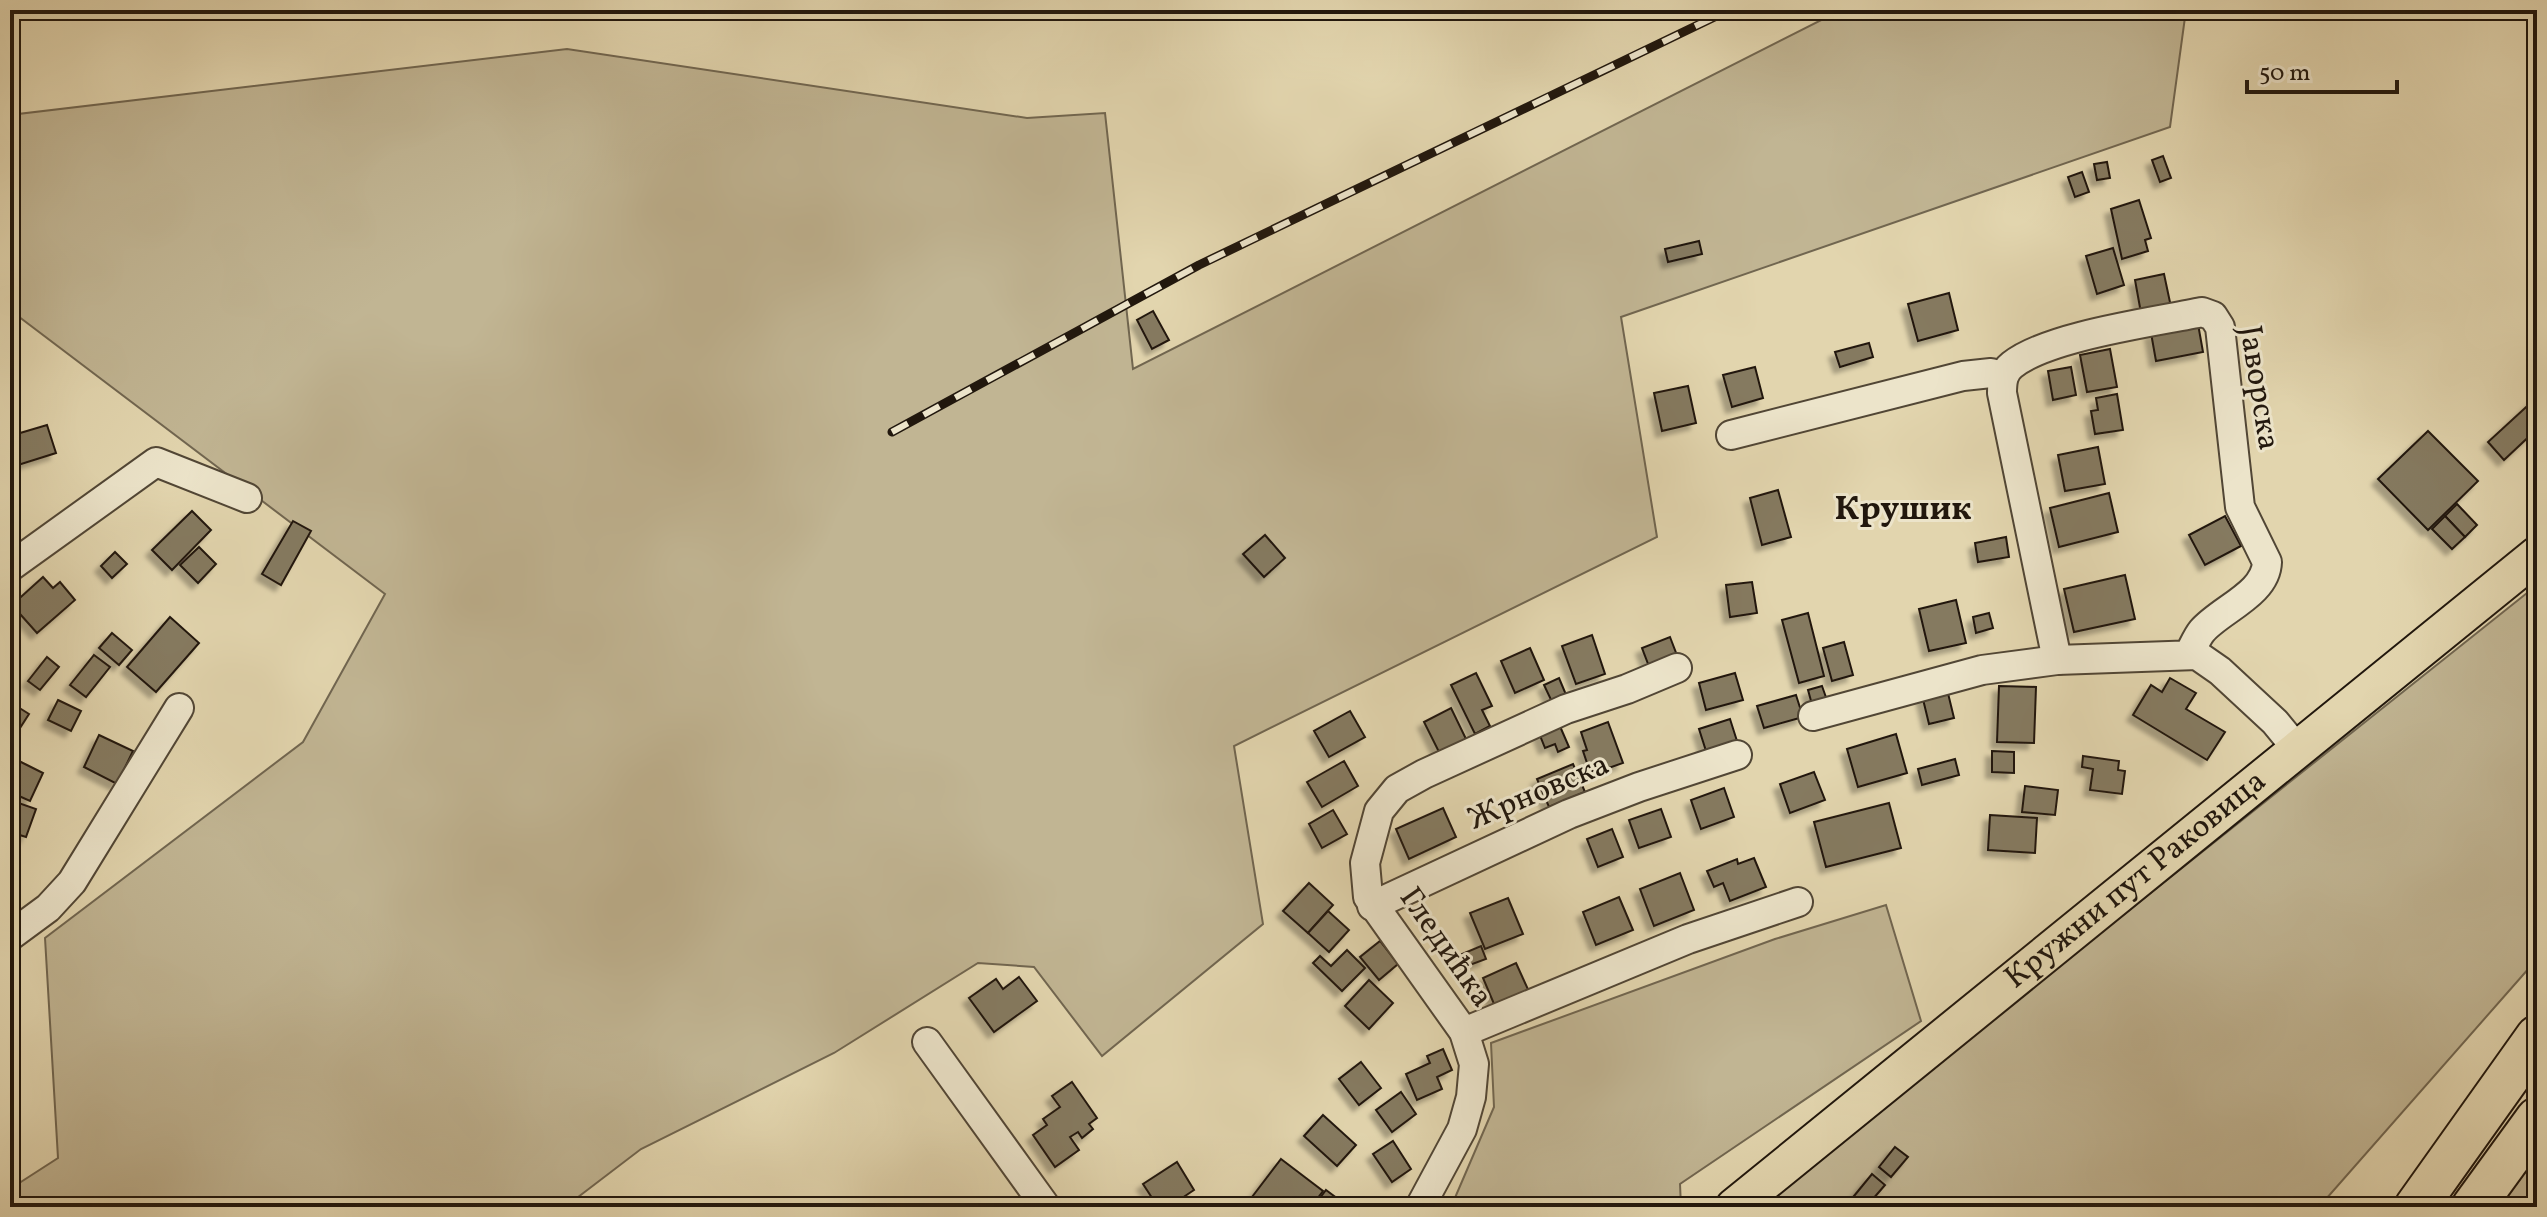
<svg xmlns="http://www.w3.org/2000/svg" width="2547" height="1217" font-family="Vollkorn,serif">
<style>
.green{fill:#c1b593;stroke:#716650;stroke-width:2}
.building{fill:#857a61;stroke:#21170d;stroke-width:2;filter:url(#shadow)}
.lines{fill:none;stroke-linecap:round;stroke-linejoin:round}
.minor-casing{stroke:#514635;stroke-width:32}
.major-casing{stroke:#21170d;stroke-width:40}
.highway-casing{stroke:#21170d;stroke-width:46}
.minor{stroke:#ece4ca;stroke-width:28}
.major{stroke:#e2d5ae;stroke-width:36}
.highway{stroke:#e2d5ae;stroke-width:42}
.rail-casing{stroke:#21170d;stroke-width:9}
.rail{stroke:#ece4ca;stroke-width:6;stroke-dasharray:18;stroke-linecap:butt}
.labels{text-anchor:middle;dominant-baseline:central;stroke-width:6;stroke-linejoin:round;paint-order:stroke}
.street-label{font-size:32px;fill:#21170d;stroke:#ece4ca}
.neighbourhood-label{font-size:34px;font-weight:bold;fill:#21170d;stroke:#ece4ca}
</style>
<defs>
<filter id="shadow"><feDropShadow dx="-6" dy="6" stdDeviation="2" flood-color="#0004"/></filter>
</defs>
<rect width="100%" height="100%" fill="#e2d5ae"/>
<filter id="stains"><feTurbulence type="fractalNoise" baseFrequency=".0025" numOctaves="4"/><feColorMatrix values="0 0 0 0 .2 0 0 0 0 .09 0 0 0 0 .02 0 0 0 .5 -.17"/></filter>
<radialGradient id="worn" r=".72"><stop offset=".6" stop-color="#630" stop-opacity="0"/><stop offset="1" stop-color="#630" stop-opacity=".3"/></radialGradient>
<g class="green">
<polygon points="1841,10 2186,10 2170,127 1621,317 1657,537 1234,746 1263,924 1102,1056 1034,967 978,963 834,1053 641,1149 565,1207 10,1207 10,1189 58,1158 45,938 303,742 385,594 10,310 10,115 567,49 1027,118 1105,113 1133,369"/>
<polygon points="2537,585 2537,959 2319,1207 1763,1207 1882,1107"/>
<polygon points="1886,905 1921,1021 1680,1184 1681,1207 1451,1207 1494,1107 1491,1043 1775,939"/>
<polygon points="2537,1112 2537,1207 2466,1207"/>
</g>
<g class="building">
<polygon points="2163,156 2171,178 2160,182 2152,160"/>
<polygon points="2107,162 2110,178 2097,180 2094,164"/>
<polygon points="2082,172 2089,192 2075,197 2068,177"/>
<polygon points="2139,200 2151,238 2145,240 2148,251 2122,259 2111,209"/>
<polygon points="1699,241 1702,254 1668,262 1665,249"/>
<polygon points="2113,248 2124,285 2097,294 2086,256"/>
<polygon points="2164,274 2171,307 2141,313 2135,280"/>
<polygon points="1949,293 1958,330 1918,341 1908,304"/>
<polygon points="1153,311 1169,340 1152,349 1137,320"/>
<polygon points="2198,324 2203,352 2156,361 2151,333"/>
<polygon points="1869,343 1873,357 1840,367 1835,352"/>
<polygon points="2110,349 2117,387 2087,392 2080,355"/>
<polygon points="1755,367 1763,398 1732,407 1723,375"/>
<polygon points="2071,367 2076,395 2053,400 2048,371"/>
<polygon points="1688,386 1696,423 1662,431 1654,393"/>
<polygon points="2117,394 2123,430 2095,434 2091,411 2098,410 2096,398"/>
<polygon points="2536,398 2537,429 2504,460 2488,442"/>
<polygon points="47,425 56,453 18,465 10,436"/>
<polygon points="2428,431 2478,481 2428,530 2378,479"/>
<polygon points="2098,447 2105,484 2065,491 2058,455"/>
<polygon points="1778,490 1791,537 1762,545 1750,498"/>
<polygon points="2109,493 2118,532 2059,547 2050,508"/>
<polygon points="2457,504 2477,525 2465,537 2445,516"/>
<polygon points="192,511 211,530 172,570 152,550"/>
<polygon points="2225,516 2241,546 2205,565 2189,535"/>
<polygon points="2445,516 2465,537 2452,549 2432,529"/>
<polygon points="293,521 311,531 281,585 262,574"/>
<polygon points="1265,535 1285,558 1264,577 1243,554"/>
<polygon points="2006,537 2009,557 1978,562 1975,543"/>
<polygon points="199,547 216,564 198,583 180,565"/>
<polygon points="115,552 127,564 112,578 101,566"/>
<polygon points="2125,575 2135,619 2074,632 2064,589"/>
<polygon points="43,577 53,588 60,582 75,600 37,633 12,605"/>
<polygon points="1752,582 1757,613 1730,617 1726,585"/>
<polygon points="1956,600 1966,643 1929,651 1919,609"/>
<polygon points="1808,613 1824,676 1799,683 1782,620"/>
<polygon points="1989,613 1993,628 1976,633 1973,617"/>
<polygon points="170,617 199,643 156,692 127,667"/>
<polygon points="112,633 132,650 119,665 99,648"/>
<polygon points="1592,635 1605,674 1576,684 1562,646"/>
<polygon points="1670,637 1678,658 1650,669 1642,648"/>
<polygon points="1844,642 1853,675 1832,681 1823,648"/>
<polygon points="1530,648 1544,680 1515,693 1501,661"/>
<polygon points="94,655 110,667 86,697 70,685"/>
<polygon points="47,657 59,667 40,690 28,681"/>
<polygon points="1476,673 1492,706 1482,710 1490,726 1475,734 1451,685"/>
<polygon points="1735,673 1743,700 1706,710 1699,683"/>
<polygon points="1559,678 1567,697 1553,704 1544,685"/>
<polygon points="2170,678 2196,693 2186,709 2225,732 2207,760 2133,715 2151,685 2162,692"/>
<polygon points="1946,685 1954,718 1929,724 1921,691"/>
<polygon points="1822,686 1828,703 1813,708 1808,690"/>
<polygon points="1999,686 2036,687 2034,743 1997,742"/>
<polygon points="1796,695 1803,717 1764,728 1757,706"/>
<polygon points="58,700 81,711 71,731 48,720"/>
<polygon points="10,702 29,714 11,742 10,741"/>
<polygon points="1451,708 1467,741 1440,754 1424,722"/>
<polygon points="1350,711 1365,737 1329,757 1314,731"/>
<polygon points="1730,719 1737,741 1706,751 1699,729"/>
<polygon points="1608,722 1623,763 1603,770 1602,767 1590,772 1583,751 1587,750 1581,732"/>
<polygon points="1559,724 1569,747 1558,752 1555,744 1545,748 1539,733"/>
<polygon points="1896,734 1907,773 1858,787 1847,749"/>
<polygon points="99,735 133,751 117,784 84,767"/>
<polygon points="1992,751 2014,752 2014,773 1992,772"/>
<polygon points="2083,756 2119,761 2118,770 2125,771 2122,794 2090,790 2093,769 2082,767"/>
<polygon points="1955,759 1959,775 1922,785 1918,769"/>
<polygon points="19,761 43,773 30,801 10,792 10,780"/>
<polygon points="1344,761 1358,786 1322,807 1307,782"/>
<polygon points="1573,764 1585,792 1549,807 1537,779"/>
<polygon points="1814,772 1825,800 1790,813 1780,784"/>
<polygon points="2025,786 2058,790 2055,815 2022,812"/>
<polygon points="1724,788 1734,817 1701,829 1691,800"/>
<polygon points="10,800 36,809 26,837 10,832"/>
<polygon points="1889,803 1901,848 1826,867 1814,822"/>
<polygon points="1443,808 1456,837 1409,859 1396,829"/>
<polygon points="1661,809 1671,837 1639,848 1629,820"/>
<polygon points="1333,810 1347,834 1322,848 1309,824"/>
<polygon points="1990,815 2037,818 2035,853 1988,850"/>
<polygon points="1612,829 1623,857 1598,867 1587,839"/>
<polygon points="1754,858 1766,887 1730,901 1723,883 1714,887 1707,871 1737,859 1738,864"/>
<polygon points="1680,873 1694,910 1654,926 1640,889"/>
<polygon points="1309,883 1333,905 1308,933 1283,911"/>
<polygon points="1619,897 1633,930 1596,945 1583,912"/>
<polygon points="1508,898 1523,934 1485,949 1470,913"/>
<polygon points="1328,911 1349,930 1329,952 1308,933"/>
<polygon points="1380,941 1398,964 1379,980 1360,957"/>
<polygon points="1481,946 1486,959 1467,966 1462,954"/>
<polygon points="1347,950 1365,968 1342,991 1313,963 1320,956 1331,966"/>
<polygon points="1516,963 1531,996 1497,1011 1483,978"/>
<polygon points="1019,977 1037,1001 994,1032 969,998 996,979 1003,989"/>
<polygon points="1369,980 1393,1003 1369,1029 1345,1006"/>
<polygon points="1443,1049 1452,1070 1437,1077 1442,1089 1417,1100 1406,1074 1430,1063 1427,1056"/>
<polygon points="1361,1062 1381,1088 1359,1105 1339,1079"/>
<polygon points="1072,1082 1097,1118 1089,1124 1093,1129 1082,1138 1078,1132 1070,1137 1079,1150 1055,1167 1033,1135 1047,1125 1043,1119 1060,1107 1052,1096"/>
<polygon points="1401,1092 1416,1114 1392,1132 1376,1110"/>
<polygon points="1323,1115 1356,1145 1337,1166 1304,1136"/>
<polygon points="1393,1141 1411,1169 1392,1182 1373,1154"/>
<polygon points="1895,1147 1908,1157 1891,1177 1879,1167"/>
<polygon points="1281,1159 1323,1191 1311,1207 1265,1207 1252,1197"/>
<polygon points="1177,1162 1194,1190 1182,1198 1185,1204 1181,1207 1158,1207 1143,1184"/>
<polygon points="1872,1174 1885,1185 1866,1207 1854,1196"/>
<polygon points="1326,1190 1338,1199 1332,1207 1313,1207"/>
</g>
<g class="lines">
<g class="minor-casing">
<g id="minor">
<polyline points="1731,435 1963,376 1991,373 2003,376"/>
<polyline points="10,567 156,462 247,498"/>
<path d="M2189,654C2193,647 2197,637 2202,631C2221,609 2266,594 2267,562L2240,507L2220,327L2213,316L2202,312C2154,322 2048,336 2012,365C2003,372 2002,382 2002,393L2057,660L2197,655L2220,671L2275,722L2298,750"/>
<polyline points="1813,716 1982,670 2057,660"/>
<polyline points="1372,906 1569,814 1639,787 1737,755"/>
<polyline points="10,936 48,908 72,882 179,708"/>
<polyline points="1464,1032 1688,939 1798,902"/>
<polyline points="927,1042 1046,1207"/>
<polyline points="1420,1207 1462,1129 1471,1097 1474,1064 1464,1032 1368,897 1365,863 1379,811 1397,789 1424,774 1566,709 1627,689 1677,668"/>
</g>
</g>
<g class="major-casing">
<g id="major">
<path id="s1" d="M1734,1207L2537,555"/>
</g>
</g>
<g class="highway-casing">
<g id="highway">
<polyline points="2416,1207 2537,1037"/>
<polyline points="2473,1207 2537,1119"/>
</g>
</g>
<use href="#minor" class="minor"/>
<use href="#major" class="major"/>
<use href="#highway" class="highway"/>
<g class="rail-casing">
<polyline id="rail" points="892,432 1199,265 1729,10"/>
</g>
<use href="#rail" class="rail"/>
</g>
<g class="labels">
<g class="street-label">
<text transform="translate(2258 388) rotate(81)">Јаворска</text>
<text transform="translate(1539 793) rotate(-23)">Жрновска</text>
<text stroke="none"><textPath href="#s1" startOffset="518">Кружни пут Раковица</textPath></text>
<text transform="translate(1445 948) rotate(55)">Гледићка</text>
</g>
<g class="neighbourhood-label">
<text x="1903" y="510">Крушик</text>
</g>
</g>
<rect width="2547" height="1217" fill="none" stroke="#e2d5ae" stroke-width="40"/>
<rect x="12" y="12" width="2523" height="1193" fill="none" stroke="#21170d" stroke-width="4"/>
<rect x="20" y="20" width="2507" height="1177" fill="none" stroke="#21170d" stroke-width="2"/>
<path d="M2247 80v12h150v-12" fill="none" stroke="#21170d" stroke-width="4"/>
<text x="2259" y="80" font-size="24" fill="#21170d" stroke="#ece4ca" stroke-width="6" paint-order="stroke">50 m</text>
<rect width="100%" height="100%" filter="url(#stains)"/>
<rect width="100%" height="100%" fill="url(#worn)"/>
</svg>
